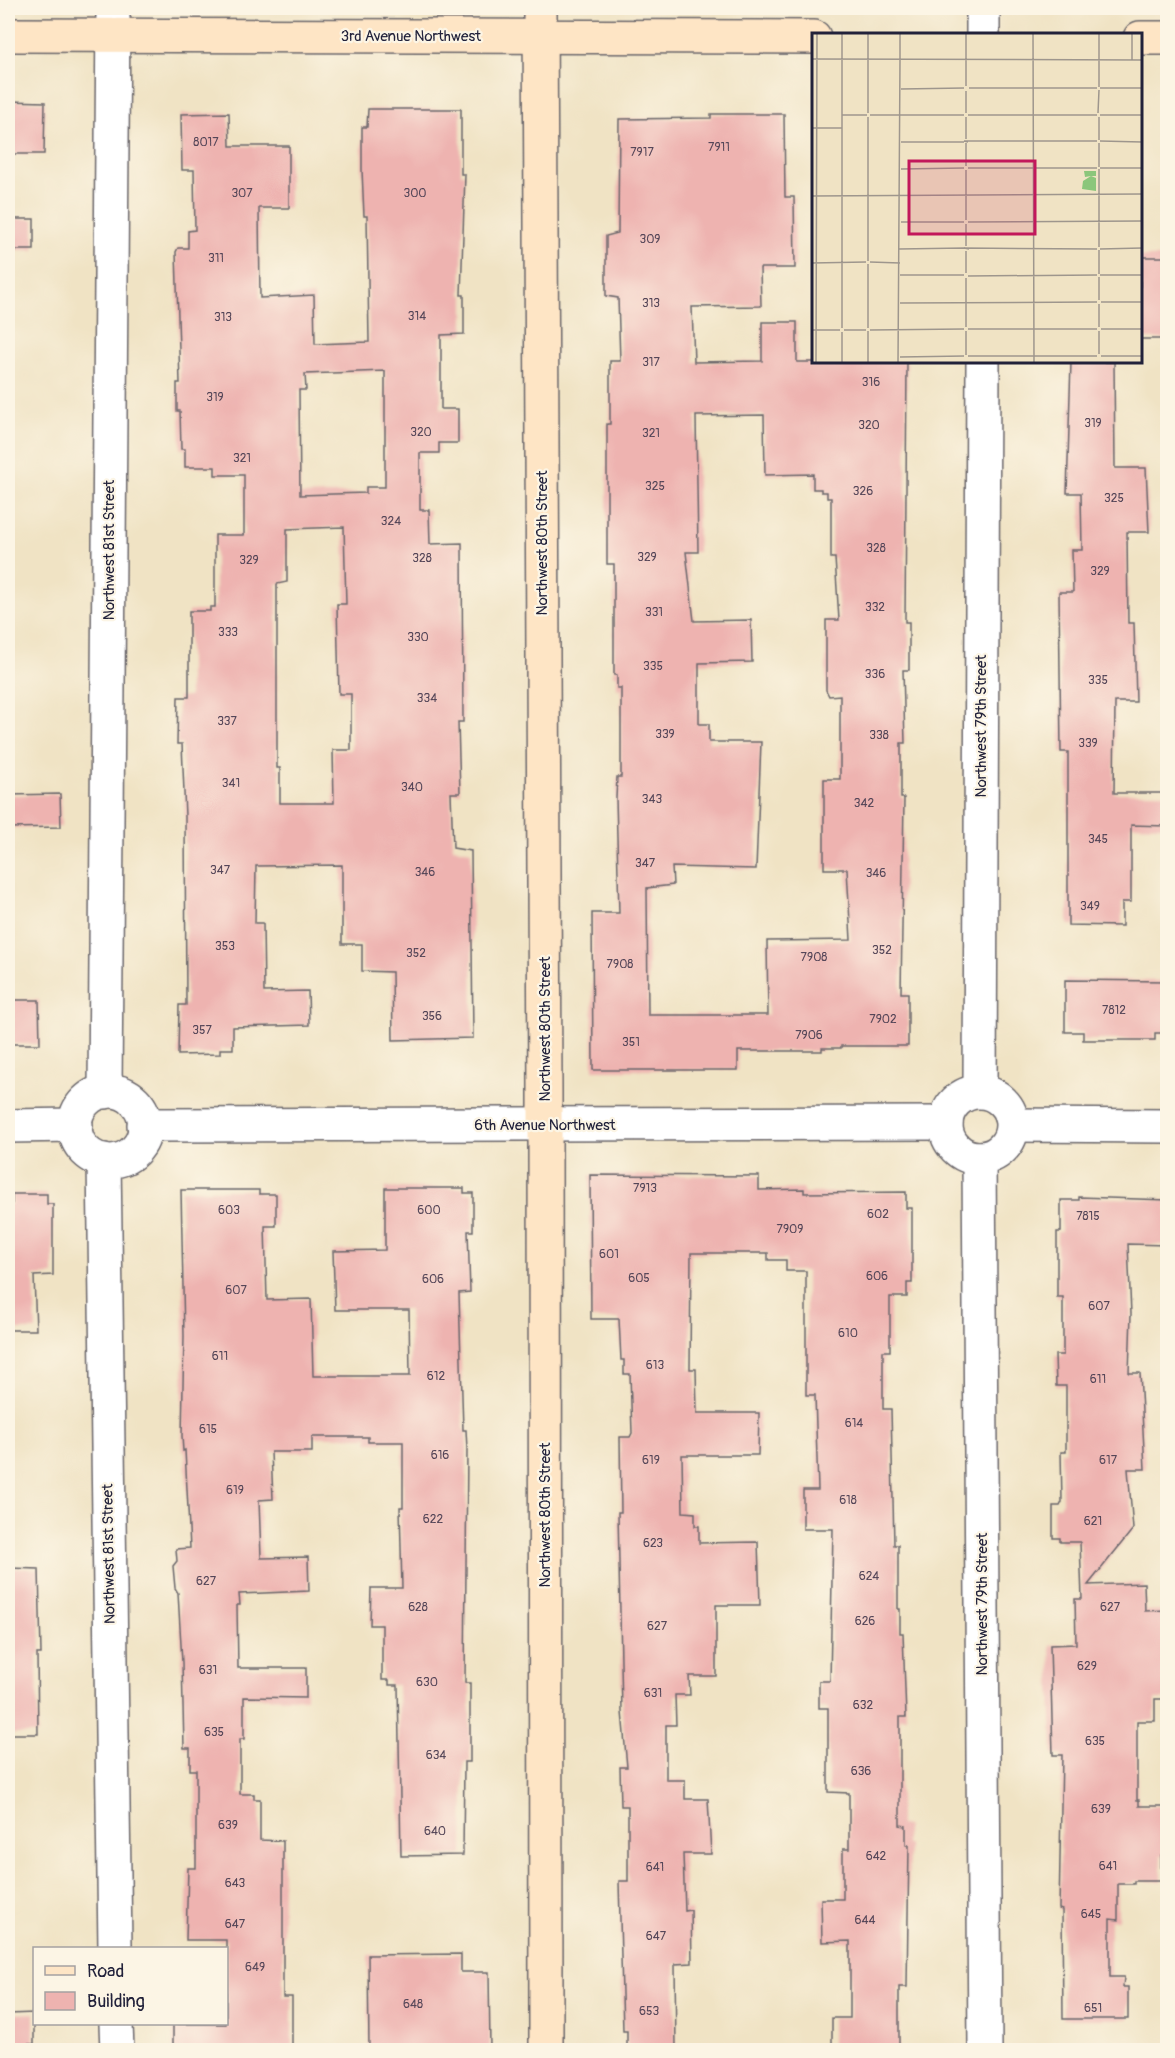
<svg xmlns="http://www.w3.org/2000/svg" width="1175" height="2058" font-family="Pangolin,sans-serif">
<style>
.building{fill:#eeb3b0;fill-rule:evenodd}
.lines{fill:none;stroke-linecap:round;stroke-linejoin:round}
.street-casing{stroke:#6a666b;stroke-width:36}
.secondary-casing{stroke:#6a666b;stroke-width:36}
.street{stroke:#fff;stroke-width:33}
.secondary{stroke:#fee5c5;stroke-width:33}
.labels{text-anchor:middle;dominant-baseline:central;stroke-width:4.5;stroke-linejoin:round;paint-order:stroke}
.number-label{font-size:12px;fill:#554658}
.street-label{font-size:15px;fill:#22223b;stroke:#fcf5e5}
.inset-road{fill:none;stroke:#9e968d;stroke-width:1.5}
.view{fill:#c2185b;fill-opacity:0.15;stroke:#c2185b;stroke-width:3}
.inset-edge{fill:none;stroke:#22223b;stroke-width:3}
</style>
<rect width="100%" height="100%" fill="#fcf5e5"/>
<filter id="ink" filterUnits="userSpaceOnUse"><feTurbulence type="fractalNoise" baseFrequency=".0167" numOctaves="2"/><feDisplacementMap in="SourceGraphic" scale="12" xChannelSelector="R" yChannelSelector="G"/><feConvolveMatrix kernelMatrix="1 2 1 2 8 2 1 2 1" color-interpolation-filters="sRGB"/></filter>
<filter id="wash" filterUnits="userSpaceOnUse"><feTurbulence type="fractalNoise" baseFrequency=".008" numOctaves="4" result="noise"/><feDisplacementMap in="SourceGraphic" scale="24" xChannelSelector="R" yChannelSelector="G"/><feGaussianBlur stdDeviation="1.35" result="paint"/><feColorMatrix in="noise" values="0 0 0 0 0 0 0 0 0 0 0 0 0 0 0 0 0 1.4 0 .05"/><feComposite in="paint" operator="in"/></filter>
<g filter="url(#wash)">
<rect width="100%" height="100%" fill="#f0e3c4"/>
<g id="blocks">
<g class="building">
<polygon points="8,101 45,102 44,154 8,154"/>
<path d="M368,109H461V174H465L461,295H464V334L441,335V409H458V443H439V453H420V510H429L430,544L462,543L463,722H458L460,793H451L453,848L471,851L473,1038L393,1040L392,972L362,971V944H342V865L256,866L255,923H263L264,992L308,991L309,1025L233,1027V1049H220V1054L178,1055L179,1005H186L185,816L182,744H177L178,697H189V611H210V607H215V535H244V475H215V467H185V449H181L180,411H177V383H180L176,252L178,248H188V231L195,230L194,170H182L181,114L229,113L230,146H289V208H259L260,298L314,295L315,344L369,342L367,216H364L362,170V127H367ZM385,371V487H366V493L300,495L299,390H306L305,374ZM344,527L346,604H337L339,694H351V750H333L334,803H280V768H277V584L287,582V529Z"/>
<path d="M711,114H784L785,197H794L795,268H760L761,306L692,307L694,362L762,361V322H797V362H907L905,622H909V670H903L905,743H901V798H904L901,993H908V1046H841V1048H822V1051H738V1070H593L592,913H619L616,798L617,777H621V688H617V675H614V564H607V424H610V361H620L618,298L606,296V236L618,233L619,119L711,118ZM764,415L765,475L813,474V489H821V492H827V498H831V558H835L839,620H826V690L829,696L840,695V779H824V869H847L851,940L767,941L768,1015H648L647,888L673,885L672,867L756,869L761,742H709V724H699V663L752,662L751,620L694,621L686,552H698L696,416Z"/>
<rect x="8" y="219" width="26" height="31"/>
<rect x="1140" y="257" width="27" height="82"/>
<polygon points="1071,362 1114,362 1115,468 1146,468 1149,532 1127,532 1128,623 1134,623 1136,702 1115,702 1114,793 1167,793 1167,826 1131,825 1131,902 1122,902 1122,926 1068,925 1068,752 1061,752 1059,592 1073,592 1072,550 1082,550 1081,493 1067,493"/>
<polygon points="60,794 61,827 8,828 8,795"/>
<polygon points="1065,980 1167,981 1167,1033 1155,1033 1155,1040 1083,1040 1083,1032 1065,1032"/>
<polygon points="8,1000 39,1000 40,1044 8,1044"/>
<polygon points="590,1175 759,1176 759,1190 804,1189 804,1193 906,1192 906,1208 912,1208 912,1283 907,1283 907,1297 890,1297 890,1351 883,1351 883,1409 891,1409 894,1545 898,1545 898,1609 900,1609 900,1633 903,1633 906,1717 900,1717 900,1825 906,1826 906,1845 909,1845 907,1987 899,1987 899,2050 832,2050 832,2018 850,2018 850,1941 822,1942 821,1899 843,1899 843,1849 849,1849 849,1793 828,1792 828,1708 819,1708 819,1681 830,1681 833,1529 803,1529 803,1490 818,1490 815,1395 806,1395 806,1271 786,1271 786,1260 768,1260 768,1253 691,1253 690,1369 696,1369 697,1413 759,1413 758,1455 682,1455 683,1512 695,1513 695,1526 699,1526 699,1543 758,1542 760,1605 716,1605 716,1676 689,1676 690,1695 675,1695 676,1725 666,1725 666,1780 685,1780 685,1799 708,1799 711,1854 683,1854 685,1911 691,1910 692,1963 675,1964 676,2050 627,2050 627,2031 623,2031 619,1881 628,1881 628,1806 621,1806 620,1767 627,1767 622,1712 618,1512 621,1512 620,1437 630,1437 632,1433 630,1374 624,1374 624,1360 621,1360 619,1319 591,1319"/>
<polygon points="385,1188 464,1188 464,1193 473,1193 473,1231 468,1231 470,1292 459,1293 463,1430 466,1430 467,1449 465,1683 470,1683 470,1762 464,1762 463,1855 401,1856 398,1685 389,1685 389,1680 382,1680 382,1625 370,1625 371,1588 402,1588 400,1507 403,1507 403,1442 368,1442 368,1437 312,1437 312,1452 271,1452 273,1499 259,1500 261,1558 308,1557 309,1591 239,1594 240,1605 237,1605 238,1668 306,1668 306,1698 244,1697 244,1739 240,1739 240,1794 254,1794 254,1799 260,1799 260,1840 283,1841 283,1997 292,1997 292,2050 173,2050 173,2024 226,2024 226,1940 186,1940 188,1868 196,1868 196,1770 190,1770 190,1748 184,1748 182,1662 178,1593 175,1588 173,1566 177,1561 176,1549 190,1548 185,1450 183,1451 182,1436 184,1336 181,1190 259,1190 259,1194 276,1194 276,1226 265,1226 267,1300 311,1299 313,1376 410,1376 409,1310 335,1310 333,1251 385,1250"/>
<polygon points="12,1194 47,1194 47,1204 53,1204 53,1275 34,1276 36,1330 8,1330 8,1204 12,1204"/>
<polygon points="1079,1197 1167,1200 1167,1245 1128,1244 1131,1314 1129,1373 1140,1373 1145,1469 1128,1469 1133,1529 1088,1585 1144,1583 1145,1611 1167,1610 1167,1699 1155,1699 1155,1721 1137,1721 1137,1800 1139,1800 1139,1806 1167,1806 1167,1855 1161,1855 1161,1881 1134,1881 1134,1884 1118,1884 1118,1920 1110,1919 1110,1977 1124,1977 1123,1987 1128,1987 1128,2019 1063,2019 1062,1910 1059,1909 1062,1755 1053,1755 1050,1645 1076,1644 1075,1599 1082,1599 1080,1542 1060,1542 1060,1538 1053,1538 1053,1506 1060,1506 1062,1502 1061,1452 1066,1452 1066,1386 1056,1386 1055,1355 1063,1355 1063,1297 1057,1297 1057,1232 1061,1232 1061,1200 1079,1200"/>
<polygon points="8,1568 39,1569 41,1654 37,1654 38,1734 8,1734"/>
<polygon points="461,1954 461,1972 489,1972 490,2050 369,2050 368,1955"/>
<polygon points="34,2013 34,2044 8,2044 8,2014"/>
</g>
</g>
</g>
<g filter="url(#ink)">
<use href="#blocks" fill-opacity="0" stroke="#6a666b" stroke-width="1.5"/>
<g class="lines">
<g class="street-casing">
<g id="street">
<polyline points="983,8 983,34"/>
<polyline points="980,1091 983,362"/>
<circle cx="110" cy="1126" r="35"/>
<circle cx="979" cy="1125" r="33"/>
<polyline points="105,1092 113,8"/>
<polyline points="144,1125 946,1123"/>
<polyline points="1013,1125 1168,1126"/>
<polyline points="8,1126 76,1125"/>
<polyline points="979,1158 985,2050"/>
<polyline points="104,1160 115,1948"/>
<polyline points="116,2024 117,2050"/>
</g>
</g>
<g class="secondary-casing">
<g id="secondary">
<polyline points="540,8 545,1092 546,2050"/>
<polyline points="8,35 814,37"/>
<polyline points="1140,38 1168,38"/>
</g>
</g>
<use href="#street" class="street"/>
<use href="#secondary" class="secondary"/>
</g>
</g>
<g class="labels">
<g class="number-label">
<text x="206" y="142">8017</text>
<text x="719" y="147">7911</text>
<text x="642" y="152">7917</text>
<text x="242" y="193">307</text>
<text x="415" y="193">300</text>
<text x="650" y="239">309</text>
<text x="216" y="258">311</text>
<text x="651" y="303">313</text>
<text x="417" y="316">314</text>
<text x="223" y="317">313</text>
<text x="651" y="362">317</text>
<text x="871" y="382">316</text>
<text x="215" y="397">319</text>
<text x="1093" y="423">319</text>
<text x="869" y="425">320</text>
<text x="421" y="432">320</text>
<text x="651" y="433">321</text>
<text x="242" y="458">321</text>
<text x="655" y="486">325</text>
<text x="863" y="491">326</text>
<text x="1114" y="498">325</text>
<text x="391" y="521">324</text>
<text x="876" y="548">328</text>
<text x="647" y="557">329</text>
<text x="422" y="558">328</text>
<text x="249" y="560">329</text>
<text x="1100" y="571">329</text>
<text x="875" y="607">332</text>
<text x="654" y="612">331</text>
<text x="228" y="632">333</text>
<text x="418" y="637">330</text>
<text x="653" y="666">335</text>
<text x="875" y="674">336</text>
<text x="1098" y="680">335</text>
<text x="427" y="698">334</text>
<text x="227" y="721">337</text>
<text x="665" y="734">339</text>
<text x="879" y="735">338</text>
<text x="1088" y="743">339</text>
<text x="231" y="783">341</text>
<text x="412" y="787">340</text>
<text x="652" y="799">343</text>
<text x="864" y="803">342</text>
<text x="1098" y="839">345</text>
<text x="645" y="863">347</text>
<text x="220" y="870">347</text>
<text x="425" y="872">346</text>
<text x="876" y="873">346</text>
<text x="1090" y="906">349</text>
<text x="225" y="946">353</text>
<text x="882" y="950">352</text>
<text x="416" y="953">352</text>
<text x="814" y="957">7908</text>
<text x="620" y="964">7908</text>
<text x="1114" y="1010">7812</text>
<text x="432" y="1016">356</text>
<text x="883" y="1019">7902</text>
<text x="202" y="1030">357</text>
<text x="809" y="1035">7906</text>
<text x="631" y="1042">351</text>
<text x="645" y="1188">7913</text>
<text x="229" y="1210">603</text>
<text x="429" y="1210">600</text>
<text x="878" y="1214">602</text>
<text x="1088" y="1216">7815</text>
<text x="790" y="1229">7909</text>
<text x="609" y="1254">601</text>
<text x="877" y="1276">606</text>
<text x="639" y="1278">605</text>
<text x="433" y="1279">606</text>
<text x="236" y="1290">607</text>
<text x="1099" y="1306">607</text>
<text x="848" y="1333">610</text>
<text x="220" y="1356">611</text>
<text x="655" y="1365">613</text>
<text x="436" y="1376">612</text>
<text x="1098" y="1379">611</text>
<text x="854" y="1423">614</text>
<text x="208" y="1429">615</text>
<text x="440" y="1455">616</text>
<text x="651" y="1460">619</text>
<text x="1108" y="1460">617</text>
<text x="235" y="1490">619</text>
<text x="848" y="1500">618</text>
<text x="433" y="1519">622</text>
<text x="1093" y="1521">621</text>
<text x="653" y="1543">623</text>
<text x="869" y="1576">624</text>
<text x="206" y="1581">627</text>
<text x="418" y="1607">628</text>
<text x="1110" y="1607">627</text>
<text x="865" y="1621">626</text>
<text x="657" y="1626">627</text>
<text x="1087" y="1666">629</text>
<text x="208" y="1670">631</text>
<text x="427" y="1682">630</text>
<text x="653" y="1693">631</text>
<text x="863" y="1705">632</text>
<text x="214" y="1732">635</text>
<text x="1095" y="1741">635</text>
<text x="436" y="1755">634</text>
<text x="861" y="1771">636</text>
<text x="1101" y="1809">639</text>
<text x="228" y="1825">639</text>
<text x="435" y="1831">640</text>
<text x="876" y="1856">642</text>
<text x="1108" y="1866">641</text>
<text x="655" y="1867">641</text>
<text x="235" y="1883">643</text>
<text x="1091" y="1914">645</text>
<text x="865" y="1920">644</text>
<text x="235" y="1924">647</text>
<text x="656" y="1936">647</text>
<text x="255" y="1967">649</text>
<text x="413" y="2004">648</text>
<text x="1093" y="2008">651</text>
<text x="649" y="2011">653</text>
</g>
<g class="street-label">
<text x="411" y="36">3rd Avenue Northwest</text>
<text transform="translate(542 543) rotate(-90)">Northwest 80th Street</text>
<text transform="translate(109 550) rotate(-90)">Northwest 81st Street</text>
<text transform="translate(981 726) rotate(-90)">Northwest 79th Street</text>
<text transform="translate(545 1029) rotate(-90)">Northwest 80th Street</text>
<text x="545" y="1125">6th Avenue Northwest</text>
<text transform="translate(545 1515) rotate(-90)">Northwest 80th Street</text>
<text transform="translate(109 1554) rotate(-91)">Northwest 81st Street</text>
<text transform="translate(982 1604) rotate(-90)">Northwest 79th Street</text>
</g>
</g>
<g transform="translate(812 33)">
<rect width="330" height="330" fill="#f0e3c4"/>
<path d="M272,138H284V143H279L284,145V158L270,156L271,148L279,143L273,144Z" fill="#8bc67b"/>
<path class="inset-road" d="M88,0V26M154,0V53M221,0L222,330M0,26L330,27M320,27V0M287,54V0M157,55H285M288,55H330M89,56L152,55M56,80V0M154,80V58M286,80L287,57M30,82H55M58,82H152M156,82H285M288,82H330M287,84V107M0,95H30M154,106V84M288,108L330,109M89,109H152M156,109L152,108H285M154,110V133M287,110V134M156,135H285M288,135H330M89,136L152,135M287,136V214M154,137V187M0,163L330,161M89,189H152M156,189L330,188M154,213V191M87,216L152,215M157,216L152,215L285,216M288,216L330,215M287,217V241M56,228V84M58,229L88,230M0,230L54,229M56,231V295M154,240V218M88,242H152M288,242H330M156,243L285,242M287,244V267M154,245V294M289,269H330M88,270L285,269M287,271V294M30,295V0M156,296H285M289,296H330M0,297H28M32,297H54M58,297L152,296M56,298V330M30,299V330M287,321V298M154,322V298M156,323H285M289,323H330M88,324L152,323M4,330L5,0M86,330L88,26"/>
<path class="view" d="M97,128H223V201H97Z"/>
<rect width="330" height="330" class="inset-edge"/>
</g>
<rect width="1175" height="2058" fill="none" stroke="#fcf5e5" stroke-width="30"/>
<rect x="33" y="1947" width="195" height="78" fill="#fcf5e5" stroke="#a5a1a1" stroke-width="1.5"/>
<rect x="45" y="1966" width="30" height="9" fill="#fee5c5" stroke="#a5a1a1" stroke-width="1.5"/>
<text x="87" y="1977" font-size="18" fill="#22223b">Road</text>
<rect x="45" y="1992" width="30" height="18" fill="#eeb3b0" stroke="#a5a1a1" stroke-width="1.5"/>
<text x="87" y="2007" font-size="18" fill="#22223b">Building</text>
</svg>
